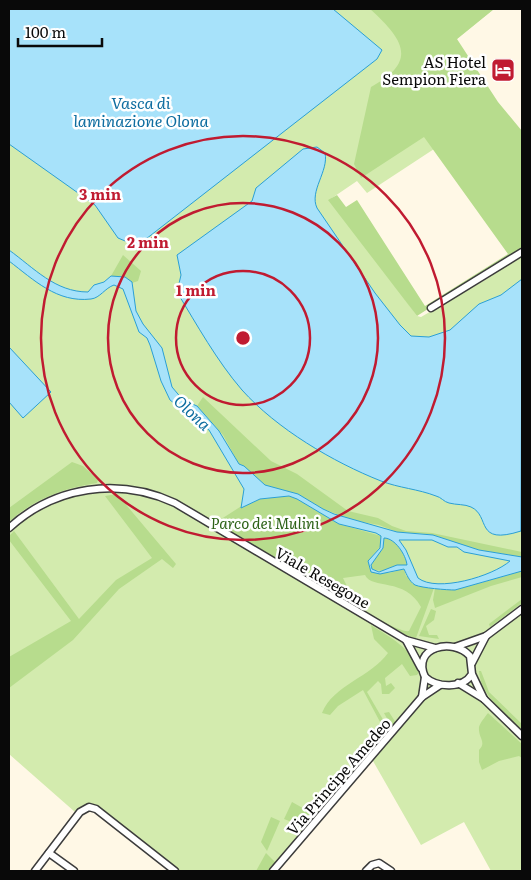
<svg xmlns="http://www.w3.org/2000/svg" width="531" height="880" font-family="Literata,serif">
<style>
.green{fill:#d3ebae}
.forest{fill:#b7dc8d;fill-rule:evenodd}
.water{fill:#a7e2fa;stroke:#2a9fd5;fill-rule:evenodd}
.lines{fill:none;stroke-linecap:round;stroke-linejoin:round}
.minor-casing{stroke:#3c3c3c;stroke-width:9}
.minor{stroke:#fff;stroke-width:6}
.ring{fill:none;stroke:#c01b31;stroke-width:2.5}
.labels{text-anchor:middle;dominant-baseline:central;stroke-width:5;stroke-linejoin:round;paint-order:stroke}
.poi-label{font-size:15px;fill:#090909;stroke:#fff;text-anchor:end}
.park-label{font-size:15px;font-style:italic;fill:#2e6318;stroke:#fff}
.street-label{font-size:15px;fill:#090909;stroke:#fff}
.water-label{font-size:16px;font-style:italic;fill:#0e6da0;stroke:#fff}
.centre{fill:#c01b31;stroke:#fff;stroke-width:2.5}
.ring-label{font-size:15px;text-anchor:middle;font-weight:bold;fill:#c01b31;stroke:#fff;stroke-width:5;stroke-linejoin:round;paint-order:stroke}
</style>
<rect width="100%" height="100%" fill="#fff8e6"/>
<path class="green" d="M9,9H494L457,39L448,49L495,109L367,193L357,181L332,198L417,316L421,317L485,280L522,255V871H491L464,822L421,845L373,761L368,756L269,871H176L98,806C88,803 83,803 75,812L9,754Z"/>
<g class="forest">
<path d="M370,9H494L457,39L498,102L522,131V248L417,316L328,200L337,195L346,207L357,200L425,306L508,254L424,137L361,178L354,164L371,87C419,61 403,39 370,9Z"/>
<polygon points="123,255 141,271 138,281 132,283 125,277 111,276"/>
<polygon points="203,397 271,461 297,474 348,511 378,518 392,526 406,531 432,533 522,552 522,557 479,550 427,534 397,532 379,525 356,521 323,509 298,494 265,485 239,464 223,435 197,406"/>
<path d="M72,462L83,466L98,480L97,483C64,488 33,499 9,522V508Z"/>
<polygon points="117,494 176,564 173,568 162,559 119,589 73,640 9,688 9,657 71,621 9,540 9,536 14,531 79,619 116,580 152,558 105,496"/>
<path d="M289,496L297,499L339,524L381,536L380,547L368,561L371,572L389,573L404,569L406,576L434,588L416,638L408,636L373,617L215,523L240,507L260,499ZM365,575C372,590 405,577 421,607L409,631C401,633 371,615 364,610C354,602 348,588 343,578Z"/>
<path d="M384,538C395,538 406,555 407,565C394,566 384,574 372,569L370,565L383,548Z"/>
<polygon points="522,571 522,577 491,586 435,608 433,600 435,588 455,590"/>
<polygon points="522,599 522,603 490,627 489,624"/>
<polygon points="431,609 436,611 434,620 426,626 429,635 437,635 439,639 419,636"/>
<path d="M371,625C391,638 412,648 419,672L417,675L410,676L402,664L385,678L386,686L391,683L395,688L389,694H382L381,684L378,681L367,692L385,723L389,722L384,713L389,712L396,723L387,735L363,690L338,706L330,715L322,713C333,685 371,677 388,653L374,639Z"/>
<path d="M479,671H481L489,692L522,724V730C505,712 481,697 479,671Z"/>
<path d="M488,713L522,744V758L519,756L499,761L482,770L479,762V750C487,742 478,738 479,727C480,723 485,717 488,713Z"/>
<polygon points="292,802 317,816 307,828 284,819"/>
<polygon points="271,817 280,821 267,851 261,842"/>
<polygon points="266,853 276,863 269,871 256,871"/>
</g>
<g class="water">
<polygon points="9,9 333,9 382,50 377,59 137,246 118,238 95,205 9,144"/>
<path d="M317,147L325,153C329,171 309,191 317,208L375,293L400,325L411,336L429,337L450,330L479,304L501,295L522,279L521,531C474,546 491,516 471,507C465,504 456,505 449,503C444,502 441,497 436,496C418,489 399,488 381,481C333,462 277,429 242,390C217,361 197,325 177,292L181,275L177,255L252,201L256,188L303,149Z"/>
<path d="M9,250C34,268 55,292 88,292L94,285L104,282L111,276L125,277L132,282L136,311L143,324L162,348L172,387L183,400L197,406L219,431L239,464L244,466L265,485L298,494L323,509L334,514L397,532L433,535L479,550L522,557V571L455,590C447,590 422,588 415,585C409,581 407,575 404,569L380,574L371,572L368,561L380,548L381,536L376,533L339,524L297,499L289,496L260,499L241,508L244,489L209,430L170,400L161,381L150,345L147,338L139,332L123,289L114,285C105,288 100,298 91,299C57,303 34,280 9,261ZM384,538C395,538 406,555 407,565H397L379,572L372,569L371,565L383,548ZM399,540H432L448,547H457L464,552L510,561C493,576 437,593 418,578L406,550Z"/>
<polygon points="9,347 51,392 23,418 9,402"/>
</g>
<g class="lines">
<g class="minor-casing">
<g id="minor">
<polyline points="431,308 522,252"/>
<path d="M9,528C55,486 118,477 175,503L406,640L435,648"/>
<polyline points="406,640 421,668"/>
<polyline points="455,647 486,636 522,609"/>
<polyline points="472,663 486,636"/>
<path d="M472,674C463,689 437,688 425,677C411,647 453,637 470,656L472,674L484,699"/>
<polyline points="458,683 484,699 522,736"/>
<polyline points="422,697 425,677"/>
<polyline points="49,853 74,871"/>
<polyline points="35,871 80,812 89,807 96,809 175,871"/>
<polyline points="273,871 422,697 440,685"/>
<polyline points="366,871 372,865 379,863 391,871"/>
</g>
</g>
<use href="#minor" class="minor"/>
</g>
<g class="ring">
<circle cx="243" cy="338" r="67"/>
<circle cx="243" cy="338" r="135"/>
<circle cx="243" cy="338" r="202"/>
</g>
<defs>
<g id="hotel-square" transform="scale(1.25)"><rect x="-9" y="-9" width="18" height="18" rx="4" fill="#c01b31" stroke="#fff"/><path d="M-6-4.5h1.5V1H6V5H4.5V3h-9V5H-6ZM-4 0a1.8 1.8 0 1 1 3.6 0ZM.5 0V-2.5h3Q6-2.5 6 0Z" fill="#fff"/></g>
</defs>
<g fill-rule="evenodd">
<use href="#hotel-square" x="503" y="70"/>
</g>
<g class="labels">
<g class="poi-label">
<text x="486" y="61">AS Hotel<tspan x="486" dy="17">Sempion Fiera</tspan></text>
</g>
<g class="park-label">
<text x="265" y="522">Parco dei Mulini</text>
</g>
<g class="street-label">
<text transform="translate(323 577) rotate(30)">Viale Resegone</text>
<text transform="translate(338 776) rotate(-49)">Via Principe Amedeo</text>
</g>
<g class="water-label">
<text x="141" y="102">Vasca di<tspan x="141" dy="18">laminazione Olona</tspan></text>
<text transform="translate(193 412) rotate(43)">Olona</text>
</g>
</g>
<circle cx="243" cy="338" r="8" class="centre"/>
<g class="ring-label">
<text x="100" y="200">3 min</text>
<text x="148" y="248">2 min</text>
<text x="196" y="296">1 min</text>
</g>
<rect width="531" height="880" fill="none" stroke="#090909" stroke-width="20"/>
<path d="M18 38v8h84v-8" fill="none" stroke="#090909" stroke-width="2.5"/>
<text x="25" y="38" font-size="15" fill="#090909" stroke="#ffffff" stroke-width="4" paint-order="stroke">100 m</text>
</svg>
